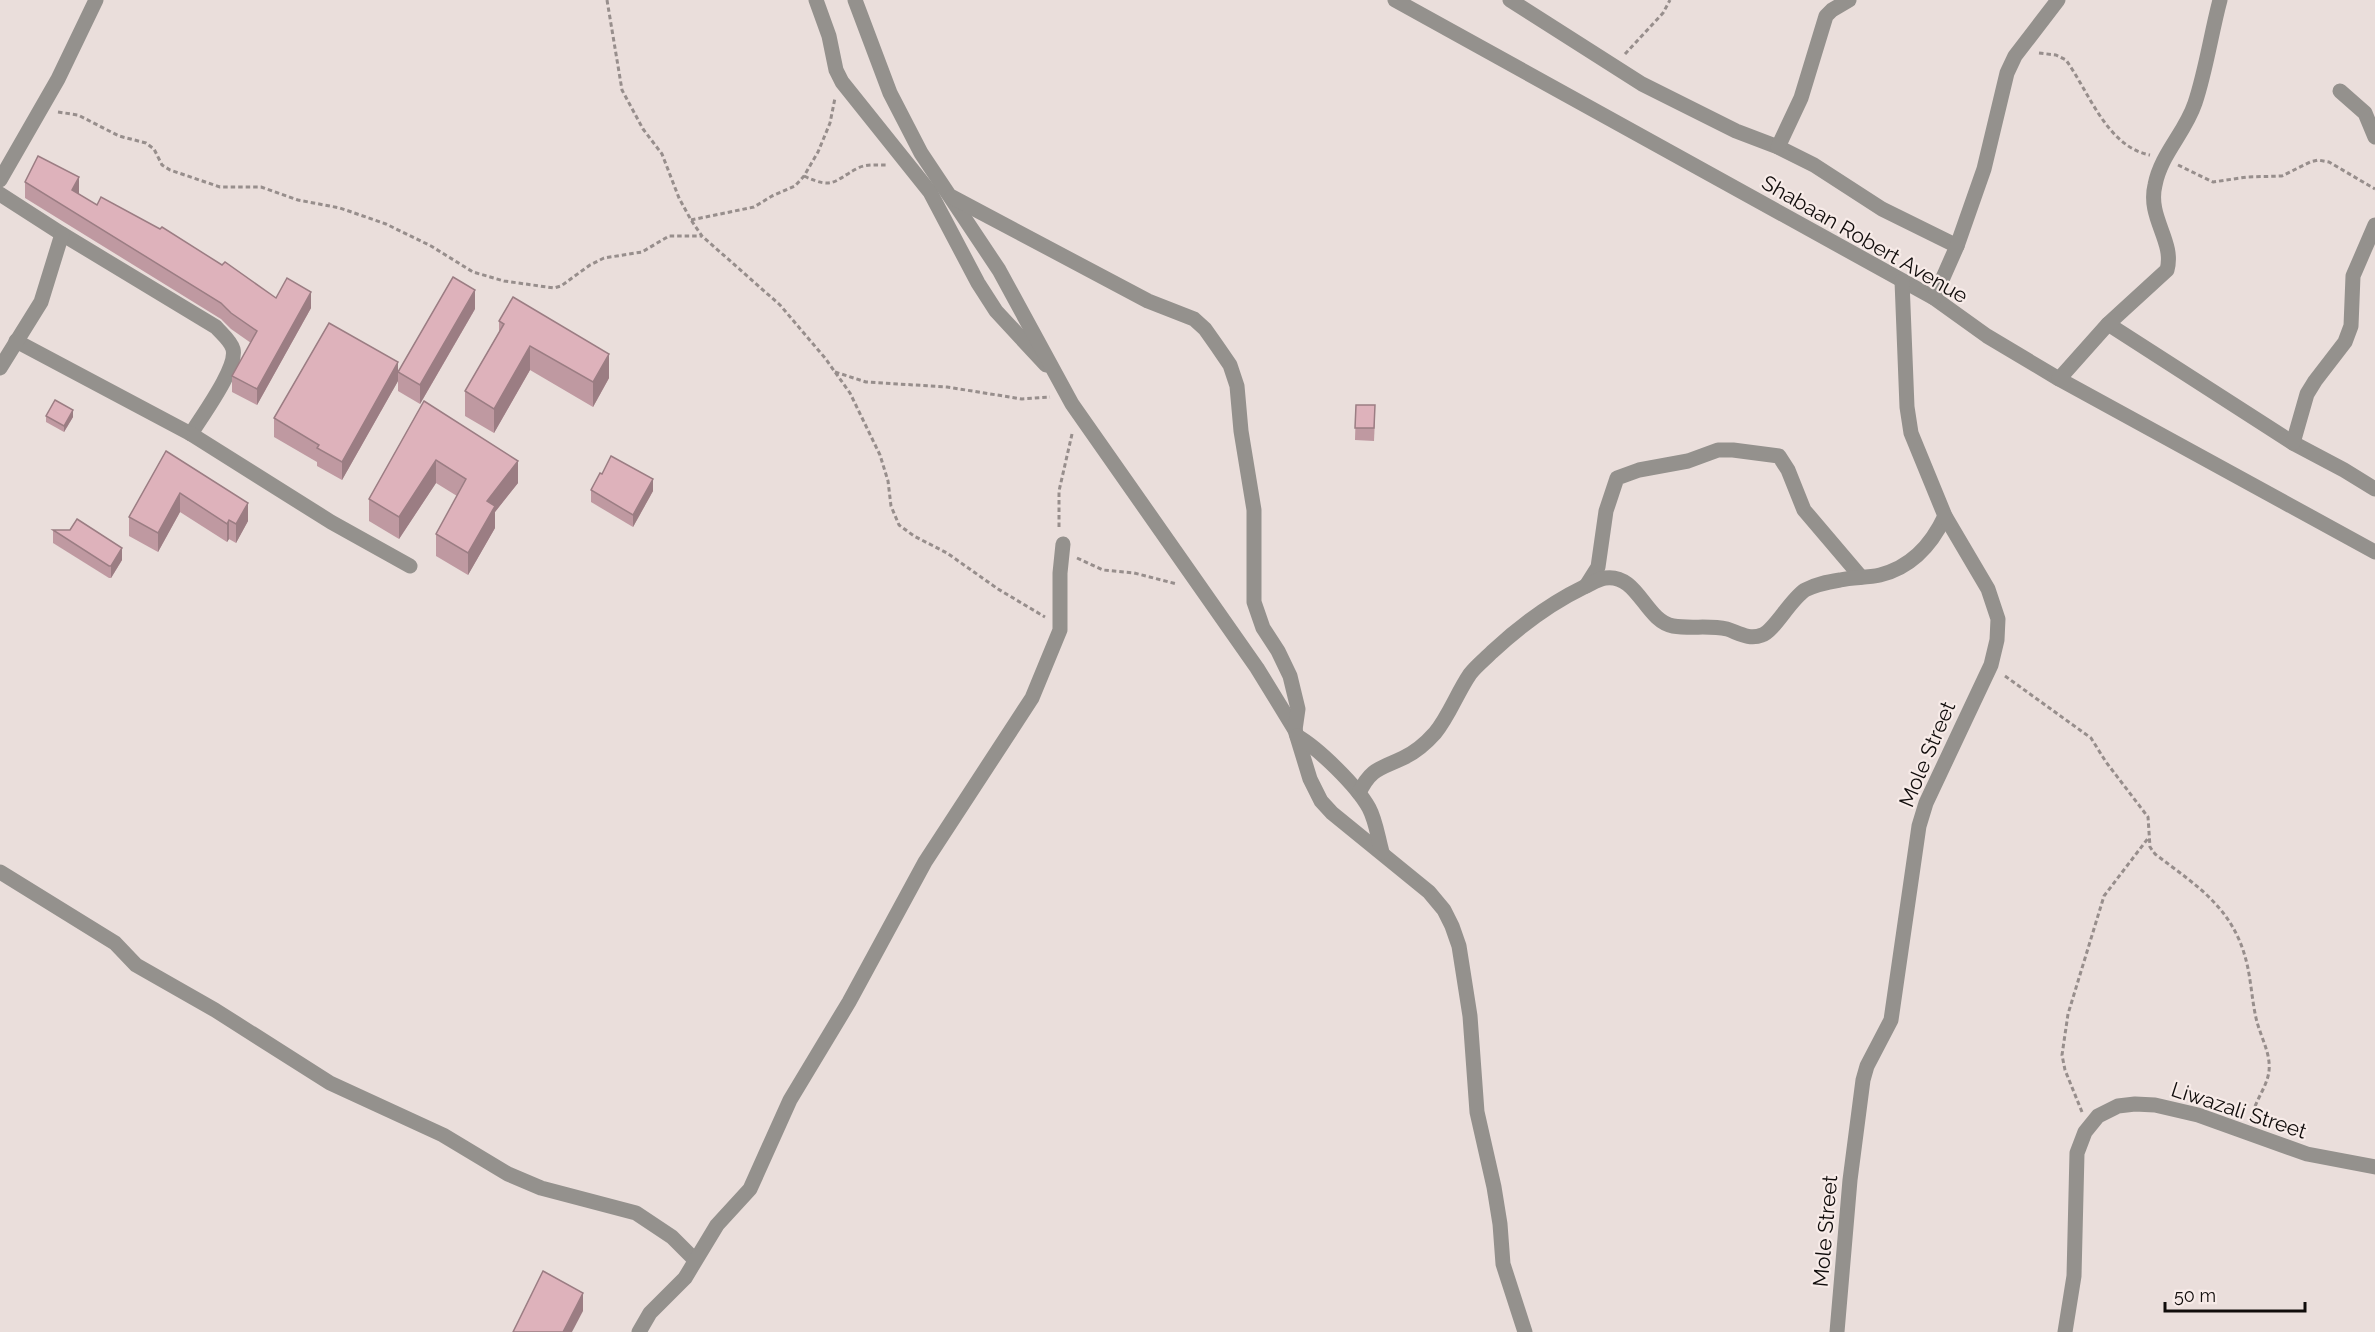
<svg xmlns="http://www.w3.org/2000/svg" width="2375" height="1332" font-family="Raleway,sans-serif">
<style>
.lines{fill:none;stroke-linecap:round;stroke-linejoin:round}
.path{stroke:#978e8c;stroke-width:3;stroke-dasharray:4.5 3;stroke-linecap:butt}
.minor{stroke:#94918d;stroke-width:15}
.wall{fill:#bf99a1}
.shaded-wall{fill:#9b7d83}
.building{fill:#deb2bb;stroke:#9b7d83;stroke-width:1.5}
.labels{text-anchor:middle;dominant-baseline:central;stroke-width:4.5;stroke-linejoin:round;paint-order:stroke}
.street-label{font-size:21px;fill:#100c0b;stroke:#f7ebe8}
</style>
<rect width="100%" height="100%" fill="#eadedb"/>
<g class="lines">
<g class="path">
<polyline points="607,0 622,90 643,129 662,154 679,198 691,220 702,236 780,305 825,358 850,393 880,455 888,481 891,506 899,525 914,536 947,553 998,589 1045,617"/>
<path d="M2039,53L2056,55L2066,60C2089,92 2107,147 2150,155"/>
<polyline points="1625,54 1663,13 1670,0"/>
<polyline points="58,112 78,115 119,136 146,143 154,149 162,165 170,170 220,187 261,187 298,200 340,208 386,224 431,246 473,272 504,281 554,288 561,286 590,265 604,258 642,252 669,236 702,236"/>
<polyline points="2178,165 2213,182 2247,177 2282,176 2310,162 2318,160 2329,162 2375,189"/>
<path d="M804,176C834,190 833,181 858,168C866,164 877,165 887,165"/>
<polyline points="691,220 754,207 772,196 795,186 804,176 818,152 830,123 835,98"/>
<polyline points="835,372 866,382 947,387 1022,399 1050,397"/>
<polyline points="1059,527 1059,491 1072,434"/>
<polyline points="1077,558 1103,570 1134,573 1177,584"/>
<path d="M2005,676L2091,738L2106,762L2148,817L2150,847L2155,854C2197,886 2234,908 2247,964C2251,981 2252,1000 2256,1018C2260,1036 2271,1053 2269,1071C2267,1088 2254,1101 2252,1118"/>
<polyline points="2082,1112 2065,1070 2062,1055 2068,1014 2104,896 2149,837"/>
</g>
<g class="minor">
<polyline points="816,0 829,36 836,70 842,82 930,192 978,283 996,311 1046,365"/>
<polyline points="855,0 890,93 921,153 999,270 1072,404 1257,668 1295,730 1310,779 1321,801 1332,813 1429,892 1444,910 1452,926 1459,946 1470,1016 1477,1112 1494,1187 1500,1224 1503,1264 1525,1332"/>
<polyline points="1395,0 1934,298 1987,336 2059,379 2375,552"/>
<polyline points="1510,0 1642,84 1736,131 1778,147 1814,165 1882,209 1957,246"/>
<polyline points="2340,91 2365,113 2375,137"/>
<polyline points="1778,147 1801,98 1826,16 1832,10 1849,0"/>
<polyline points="0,180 58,79 96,0"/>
<path d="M0,194L62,234L216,327C221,333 231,341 233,349C238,368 201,417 191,434"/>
<polyline points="952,197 1148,301 1194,319 1205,329 1217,346 1230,365 1237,386 1241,431 1254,510 1254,602 1263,628 1278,651 1290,676 1298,709 1295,730"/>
<polyline points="1934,298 1957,246 1984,169 2007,73 2015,56 2058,0"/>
<polyline points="2108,324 2293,443 2344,470 2375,489"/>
<polyline points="16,341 191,434 331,522 410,566"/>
<polyline points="0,368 41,302 62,234"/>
<path d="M2059,379L2108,324L2167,270C2175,241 2147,218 2155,185C2161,154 2185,133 2195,103C2206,70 2211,34 2220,0"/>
<polyline points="2293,443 2307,394 2315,381 2345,342 2351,326 2353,276 2375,225"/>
<polyline points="1586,586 1598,567 1606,511 1617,478 1639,470 1688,461 1718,450 1733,450 1779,456 1788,470 1804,510 1861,577"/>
<path d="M1297,736C1318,748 1357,786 1369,808C1376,821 1378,838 1382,852"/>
<path d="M1359,793C1371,768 1380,769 1403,758C1414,753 1427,742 1435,733C1449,716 1457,693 1470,674C1476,666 1485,659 1492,652C1521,625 1549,604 1584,587C1591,584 1598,579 1605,578C1638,573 1645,621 1673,626C1691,629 1709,625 1727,629C1739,633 1749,640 1762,635C1774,631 1790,600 1805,590C1816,584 1828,582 1840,580C1853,577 1867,578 1880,575C1912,567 1932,544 1945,516"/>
<polyline points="0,872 115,943 136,965 215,1010 330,1083 443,1135 508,1174 541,1188 636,1213 672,1237 695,1260"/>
<polyline points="639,1332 650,1313 685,1278 717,1225 750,1189 790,1100 849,1002 925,862 1032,698 1060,630 1060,573 1063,544"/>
<polyline points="1837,1332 1850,1180 1863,1080 1867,1066 1891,1020 1919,826 1926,803 1991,665 1997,640 1998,619 1988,589 1945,516 1911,433 1907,407 1902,281"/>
<polyline points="2065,1332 2074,1276 2077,1153 2085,1132 2098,1116 2118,1106 2135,1104 2155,1105 2198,1115 2307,1154 2375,1167"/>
</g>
</g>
<g class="wall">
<polygon points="25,182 78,194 97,205 276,298 311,308 257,405 232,392 232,376 251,343 231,329 221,319 25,198"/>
<polygon points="475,309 420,404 398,391 398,372"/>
<polygon points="499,321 609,378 593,407 530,370 494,433 465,416 465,391 499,332"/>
<polygon points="398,381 342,480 317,466 317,462 274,437 274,418"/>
<polygon points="424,401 518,483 495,512 495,528 468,575 436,556 436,534 457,496 436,483 399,539 369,521 369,499"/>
<polygon points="1356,405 1375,418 1374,441 1355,440"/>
<polygon points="46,416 73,417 64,432 46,422"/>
<polygon points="166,451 248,521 236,543 229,539 227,542 180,512 158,552 129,536 129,517"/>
<polygon points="602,474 653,491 633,527 591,502 591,490"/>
<polygon points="53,530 122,560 111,578 109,578 53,543"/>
</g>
<g class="shaded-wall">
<polygon points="79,177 79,193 72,206 72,190"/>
<polygon points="475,290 475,309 420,404 420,385"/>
<polygon points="311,292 311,308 257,405 257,389"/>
<polygon points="530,346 530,370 494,433 494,409"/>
<polygon points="609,354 609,378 593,407 593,382"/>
<polygon points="398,362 398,381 342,480 342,462"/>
<polygon points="73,410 73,417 64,432 64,426"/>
<polygon points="436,460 436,483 399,539 399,517"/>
<polygon points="518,461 518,483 495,512 495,528 468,575 468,553 487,501"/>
<polygon points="653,479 653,491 633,527 633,515"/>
<polygon points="180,493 180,512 158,552 158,533"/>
<polygon points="248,503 248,521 236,543 236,524"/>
<polygon points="229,520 229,539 227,542 227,524"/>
<polygon points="122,548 122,560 111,578 111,566"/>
<polygon points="583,1293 583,1311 572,1332 563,1332"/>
</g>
<g class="building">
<polygon points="38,156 79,177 72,190 97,205 101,197 160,229 162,227 222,265 225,262 276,298 287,278 311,292 257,389 232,376 257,331 231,313 221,303 25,182"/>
<polygon points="453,277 475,290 420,385 398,372"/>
<polygon points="513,297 609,354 593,382 530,346 494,409 465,391 504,324 499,321"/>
<polygon points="329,323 398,362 342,462 317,448 319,445 274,418"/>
<polygon points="55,400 73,410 64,426 46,416"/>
<polygon points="424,401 518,461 487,501 495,506 468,553 436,534 466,479 436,460 399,517 369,499"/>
<polygon points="1356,405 1375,405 1374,428 1355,428"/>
<polygon points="166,451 248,503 236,524 229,520 227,524 180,493 158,533 129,517"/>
<polygon points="611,456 653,479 633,515 591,490 600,473 602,474"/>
<polygon points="77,519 122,548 111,566 109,566 53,530 70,530"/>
<polygon points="543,1271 583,1293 563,1332 513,1332"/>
</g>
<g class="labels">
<g class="street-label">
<text transform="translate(1865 239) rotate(30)">Shabaan Robert Avenue</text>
<text transform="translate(1927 754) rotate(-67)">Mole Street</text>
<text transform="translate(2239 1110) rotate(18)">Liwazali Street</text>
<text transform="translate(1825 1231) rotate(-85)">Mole Street</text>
</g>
</g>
<path d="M2165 1302v9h140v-9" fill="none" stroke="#100c0b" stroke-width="3"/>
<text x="2174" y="1302" font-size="18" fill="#100c0b" stroke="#f7ebe8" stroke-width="4.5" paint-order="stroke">50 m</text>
</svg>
